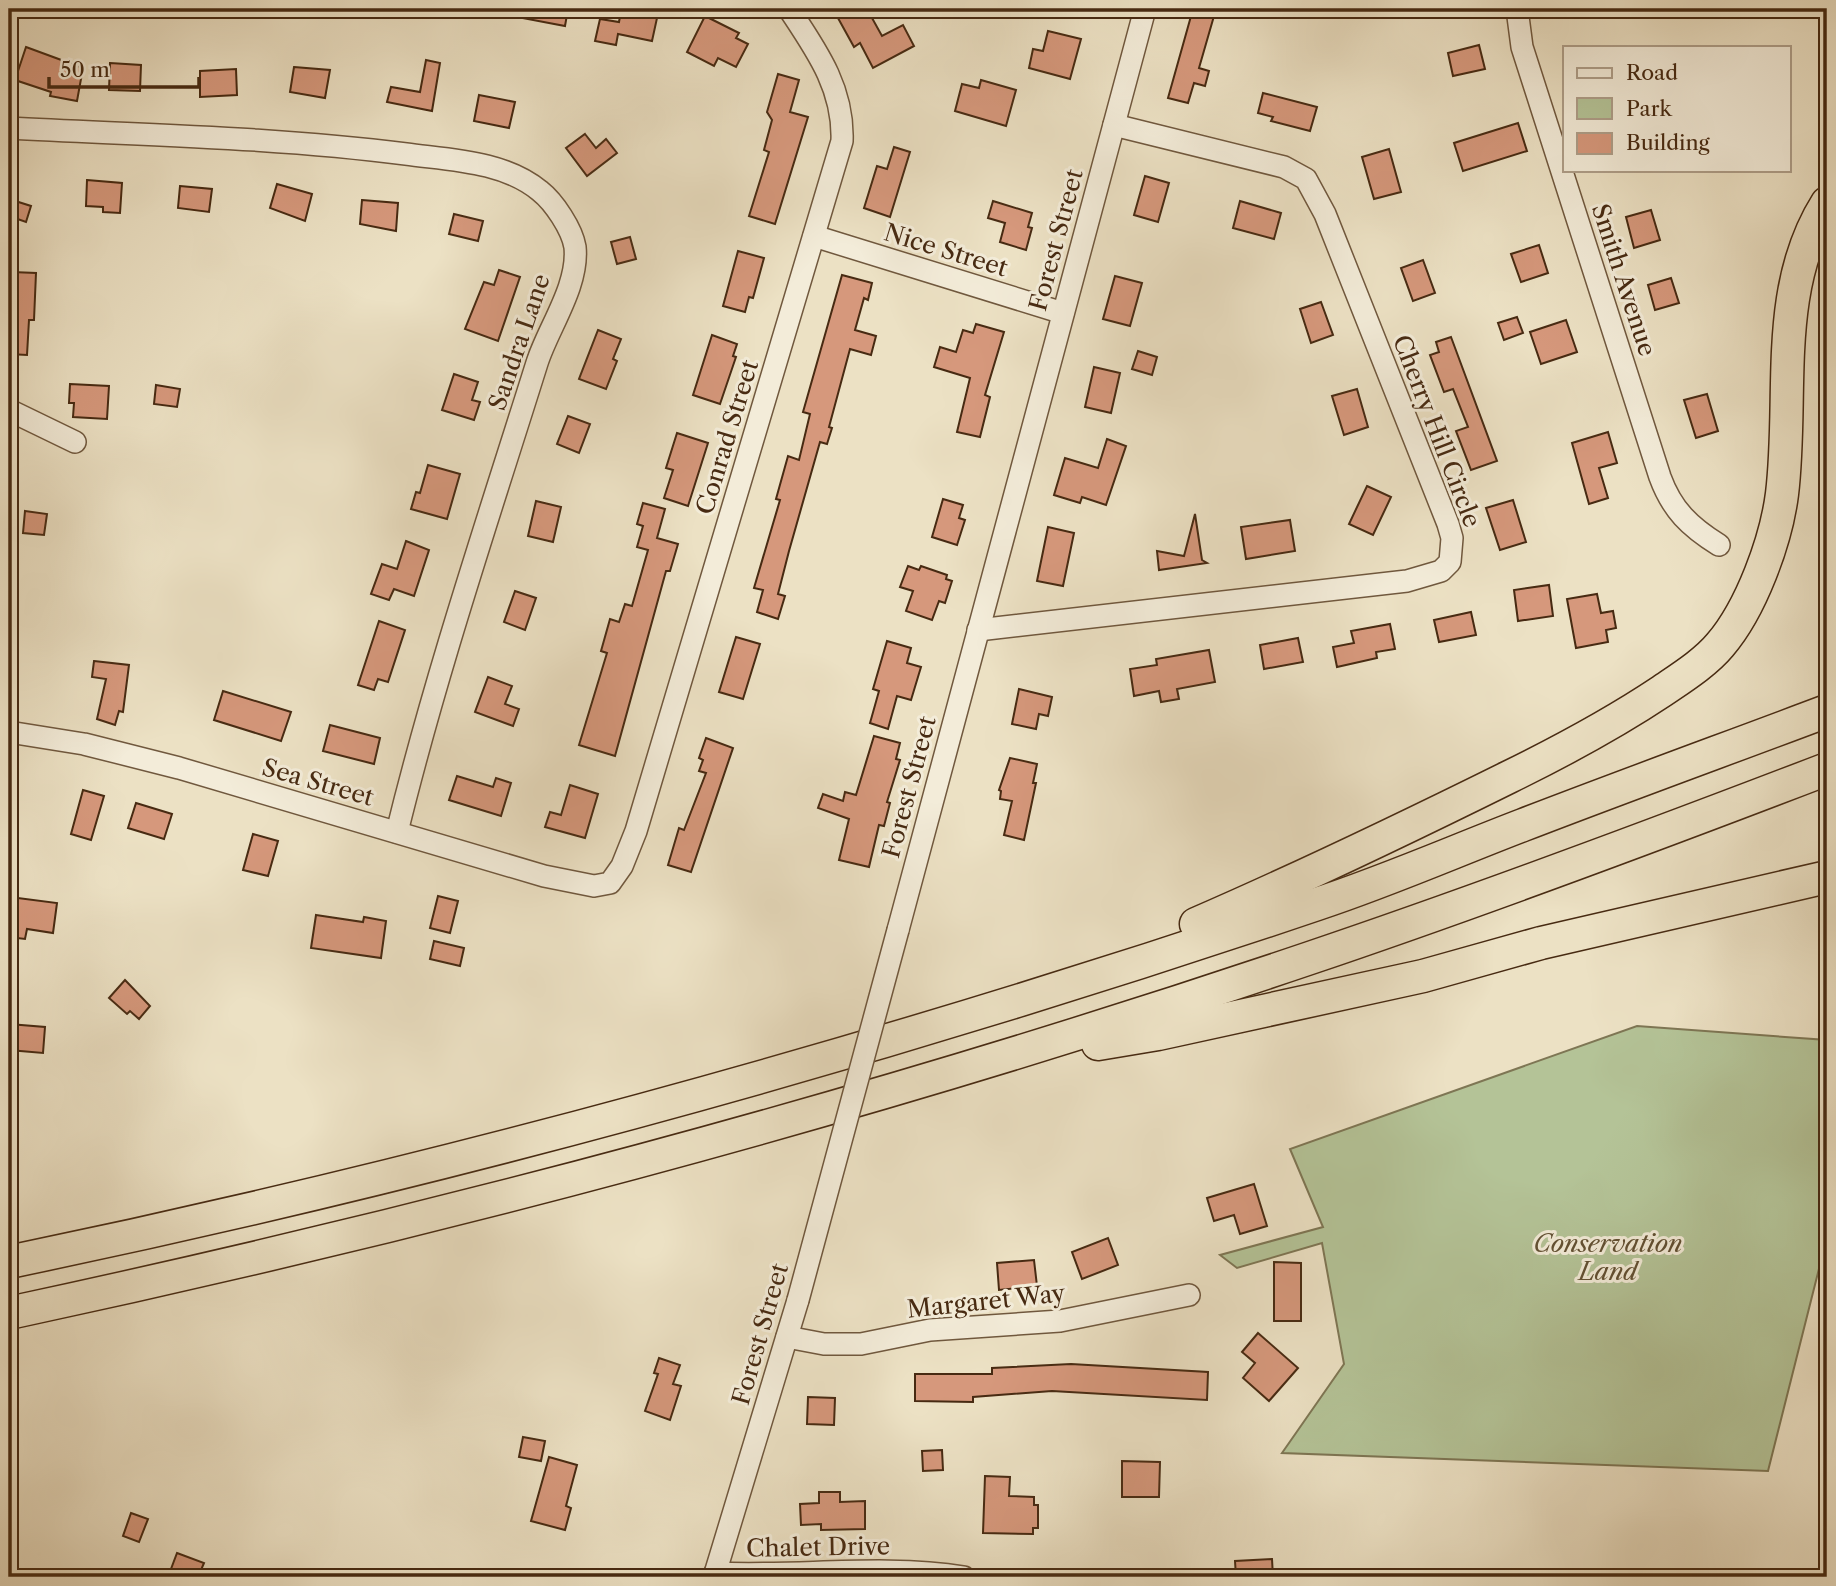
<svg xmlns="http://www.w3.org/2000/svg" width="1836" height="1586" font-family="'Libre Caslon Text',serif">
<style>
.green{fill:#b4c397;stroke:#7e7654;stroke-width:2}
.building{fill:#d6987c;stroke:#472a12;stroke-width:2}
.lines{fill:none;stroke-linecap:round;stroke-linejoin:round}
.minor-casing{stroke:#70583e;stroke-width:24}
.highway-casing{stroke:#472a12;stroke-width:35}
.minor{stroke:#f3ecd9;stroke-width:21}
.highway{stroke:#ece1c4;stroke-width:32}
.minor-bridge-casing{stroke:#70583e;stroke-width:24;stroke-linecap:butt}
.minor-bridge{stroke:#f3ecd9;stroke-width:21}
.labels{text-anchor:middle;dominant-baseline:central;stroke-width:6;stroke-linejoin:round;paint-order:stroke}
.street-label{font-size:24px;fill:#472a12;stroke:#f3ecd9}
.park-label{font-size:24px;font-style:italic;fill:#625033;stroke:#f3ecd9}
</style>
<rect width="100%" height="100%" fill="#ece1c4"/>
<filter id="stains"><feTurbulence type="fractalNoise" baseFrequency=".00286" numOctaves="4"/><feColorMatrix values="0 0 0 0 .2 0 0 0 0 .09 0 0 0 0 .02 0 0 0 .5 -.17"/></filter>
<radialGradient id="worn" r=".72"><stop offset=".6" stop-color="#630" stop-opacity="0"/><stop offset="1" stop-color="#630" stop-opacity=".3"/></radialGradient>
<polygon class="green" points="1637,1026 1827,1040 1827,1237 1768,1471 1282,1453 1344,1364 1322,1243 1237,1268 1220,1255 1323,1227 1290,1149"/>
<g class="building">
<polygon points="517,9 568,9 565,26 517,17"/>
<polygon points="833,9 867,9 882,36 903,25 914,46 873,68 860,43 854,47"/>
<polygon points="1193,9 1216,9 1199,68 1209,71 1205,86 1194,83 1188,103 1168,98"/>
<polygon points="621,11 657,18 652,41 618,34 616,45 595,41 600,19 619,22"/>
<polygon points="705,16 739,33 736,38 748,44 736,67 718,58 714,66 687,52"/>
<polygon points="1048,31 1081,39 1070,79 1029,68 1033,49 1043,51"/>
<polygon points="1479,45 1485,69 1453,76 1448,53"/>
<polygon points="26,47 83,68 77,101 50,96 51,92 15,80"/>
<polygon points="426,60 440,63 432,111 387,102 391,87 420,92"/>
<polygon points="110,63 141,65 140,91 109,90"/>
<polygon points="294,67 330,70 325,98 290,92"/>
<polygon points="236,69 237,95 200,97 200,71"/>
<polygon points="778,74 799,80 790,112 808,117 775,224 749,216 769,152 764,150 772,120 767,112"/>
<polygon points="981,80 1016,90 1006,126 955,111 962,84 979,88"/>
<polygon points="1263,93 1317,107 1310,131 1271,121 1273,117 1258,113"/>
<polygon points="479,95 515,102 509,128 474,121"/>
<polygon points="1518,123 1527,151 1463,171 1454,143"/>
<polygon points="585,134 596,148 606,139 617,153 587,176 566,148"/>
<polygon points="894,147 910,152 890,217 864,208 877,166 887,169"/>
<polygon points="1389,149 1401,192 1374,199 1362,157"/>
<polygon points="1145,176 1169,183 1158,222 1134,215"/>
<polygon points="87,180 122,183 120,213 103,212 103,207 86,206"/>
<polygon points="277,184 312,194 305,221 270,208"/>
<polygon points="180,186 212,189 209,212 178,208"/>
<polygon points="9,199 31,206 26,222 9,216"/>
<polygon points="362,200 398,203 396,231 360,224"/>
<polygon points="993,201 1032,213 1028,227 1032,228 1026,250 1000,242 1005,223 988,218"/>
<polygon points="1240,201 1281,213 1274,239 1233,228"/>
<polygon points="1651,210 1660,240 1634,248 1626,217"/>
<polygon points="454,214 483,221 478,241 449,234"/>
<polygon points="630,237 636,259 617,264 611,242"/>
<polygon points="1539,245 1548,273 1521,282 1511,254"/>
<polygon points="738,251 764,258 753,298 749,297 745,312 723,306"/>
<polygon points="1423,260 1435,293 1413,301 1401,268"/>
<polygon points="499,270 520,277 498,341 465,329 484,282 494,285"/>
<polygon points="12,272 36,273 34,320 29,320 27,355 9,354"/>
<polygon points="842,275 872,283 868,300 864,298 855,330 876,336 871,355 850,349 829,427 832,428 827,444 820,442 789,551 778,594 785,596 778,619 757,612 763,590 754,588 780,500 776,499 788,456 799,460 810,414 803,412"/>
<polygon points="1115,276 1142,283 1130,326 1103,319"/>
<polygon points="1671,278 1679,303 1655,310 1648,285"/>
<polygon points="1321,302 1333,335 1311,343 1300,309"/>
<polygon points="1517,317 1523,333 1504,340 1498,323"/>
<polygon points="1566,320 1577,352 1541,364 1530,332"/>
<polygon points="976,324 1004,332 985,395 990,397 980,437 957,432 970,378 934,367 940,347 956,352 963,330 973,333"/>
<polygon points="598,330 621,339 613,359 617,361 606,389 579,379"/>
<polygon points="712,335 737,344 733,356 736,357 720,404 693,395"/>
<polygon points="1451,337 1497,461 1471,470 1456,431 1468,427 1453,389 1444,392 1430,355 1439,352 1436,342"/>
<polygon points="1138,351 1157,357 1152,375 1132,369"/>
<polygon points="1094,367 1120,373 1111,413 1085,407"/>
<polygon points="454,374 478,382 472,400 480,402 474,420 442,410"/>
<polygon points="70,384 109,386 107,419 73,417 74,403 69,403"/>
<polygon points="156,385 180,389 177,407 154,404"/>
<polygon points="1357,389 1368,427 1344,435 1332,396"/>
<polygon points="1707,394 1718,431 1696,438 1684,400"/>
<polygon points="568,416 590,424 579,453 557,444"/>
<polygon points="1608,432 1617,463 1599,468 1608,498 1589,504 1572,443"/>
<polygon points="677,433 708,443 688,506 664,498 673,470 666,468"/>
<polygon points="1107,439 1126,446 1106,505 1082,497 1080,503 1054,495 1065,458 1098,468"/>
<polygon points="428,465 460,474 447,519 411,509 416,492 420,493"/>
<polygon points="1367,486 1391,497 1373,535 1349,524"/>
<polygon points="943,499 963,505 959,518 965,520 957,545 932,537"/>
<polygon points="1513,500 1526,542 1500,550 1486,508"/>
<polygon points="536,501 561,507 553,542 528,536"/>
<polygon points="643,503 665,509 657,538 678,544 670,571 666,571 615,756 579,745 607,653 601,651 610,619 619,622 625,604 632,606 648,550 637,547 643,526 637,524"/>
<polygon points="25,511 47,514 44,535 23,533"/>
<polygon points="1195,514 1202,560 1207,563 1159,570 1157,551 1184,556"/>
<polygon points="1290,520 1295,551 1246,559 1241,527"/>
<polygon points="1048,527 1074,533 1063,586 1037,581"/>
<polygon points="406,541 429,550 414,596 394,589 389,600 371,594 382,564 397,569"/>
<polygon points="908,566 919,570 921,566 947,575 946,579 952,581 945,603 939,601 932,620 906,611 913,591 900,587"/>
<polygon points="1549,585 1553,616 1518,621 1514,590"/>
<polygon points="515,591 536,598 525,630 504,622"/>
<polygon points="1597,594 1601,613 1613,611 1616,628 1606,630 1608,642 1576,648 1567,599"/>
<polygon points="1471,612 1476,635 1439,642 1434,620"/>
<polygon points="379,621 405,630 388,682 378,679 374,690 358,685"/>
<polygon points="1390,624 1395,649 1376,652 1377,658 1337,667 1333,647 1354,643 1351,631"/>
<polygon points="736,637 760,644 743,699 719,692"/>
<polygon points="1298,638 1303,662 1264,669 1260,645"/>
<polygon points="887,641 911,648 907,663 921,667 911,700 897,696 888,729 870,723 879,691 873,689"/>
<polygon points="1209,650 1215,682 1177,689 1179,699 1161,702 1159,691 1134,696 1130,669 1157,665 1156,659"/>
<polygon points="94,661 129,665 123,712 119,711 115,725 97,719 106,679 92,677"/>
<polygon points="488,677 512,686 505,704 519,709 513,726 475,712"/>
<polygon points="1019,689 1052,697 1048,716 1039,714 1036,729 1012,724"/>
<polygon points="223,691 291,712 281,741 214,720"/>
<polygon points="330,725 380,738 374,764 323,751"/>
<polygon points="874,736 900,743 896,759 900,760 887,802 890,803 884,826 879,825 869,867 839,860 849,819 818,808 823,794 843,801 845,792 856,795"/>
<polygon points="706,738 733,748 691,872 668,865 679,828 684,830 706,773 699,771 703,760 699,758"/>
<polygon points="1010,758 1037,764 1033,783 1036,783 1024,840 1004,835 1012,801 1000,799 1001,791 999,790"/>
<polygon points="457,776 493,787 496,778 511,783 501,816 449,800"/>
<polygon points="570,785 598,794 585,838 545,827 550,812 561,815"/>
<polygon points="83,790 104,796 91,840 71,834"/>
<polygon points="136,803 172,814 164,839 128,828"/>
<polygon points="253,834 278,841 268,876 243,870"/>
<polygon points="438,896 458,901 450,933 430,928"/>
<polygon points="10,897 57,903 53,933 27,929 25,939 9,937"/>
<polygon points="316,915 363,922 364,917 386,921 381,958 311,948"/>
<polygon points="434,941 464,948 460,966 430,959"/>
<polygon points="125,980 150,1006 139,1019 130,1011 127,1014 109,998"/>
<polygon points="9,1024 45,1027 43,1053 9,1050"/>
<polygon points="1254,1184 1267,1226 1240,1234 1234,1215 1214,1221 1207,1198"/>
<polygon points="1108,1238 1118,1265 1082,1279 1072,1252"/>
<polygon points="1034,1260 1037,1286 999,1290 997,1263"/>
<polygon points="1274,1262 1301,1263 1301,1321 1274,1321"/>
<polygon points="1258,1333 1298,1368 1269,1401 1243,1378 1255,1363 1242,1352"/>
<polygon points="659,1358 680,1365 673,1384 681,1386 670,1420 645,1411 658,1374 654,1373"/>
<polygon points="1071,1364 1208,1372 1207,1400 1052,1391 973,1397 973,1402 915,1401 915,1374 992,1374 992,1368"/>
<polygon points="808,1397 835,1398 834,1425 807,1424"/>
<polygon points="523,1437 545,1441 541,1461 519,1457"/>
<polygon points="942,1450 943,1470 923,1471 922,1451"/>
<polygon points="549,1457 577,1465 566,1506 571,1508 565,1530 531,1521"/>
<polygon points="1122,1461 1160,1462 1159,1497 1122,1497"/>
<polygon points="985,1476 1010,1477 1009,1496 1034,1497 1034,1505 1038,1505 1038,1528 1033,1528 1033,1534 983,1533"/>
<polygon points="819,1492 840,1492 840,1502 865,1501 865,1529 821,1530 821,1524 801,1525 800,1504 819,1503"/>
<polygon points="131,1513 148,1519 139,1542 123,1536"/>
<polygon points="177,1553 204,1563 198,1577 168,1577"/>
<polygon points="1272,1559 1273,1577 1236,1577 1235,1561"/>
</g>
<g class="lines">
<g class="minor-casing">
<g id="minor">
<path d="M1517,9L1522,47L1660,477C1672,510 1690,527 1719,545"/>
<path d="M9,128C141,135 274,137 406,154C450,160 504,161 540,191C554,202 572,229 575,247C579,286 548,328 537,363C488,519 436,673 397,832"/>
<polyline points="814,236 1063,313"/>
<polyline points="9,410 75,442"/>
<polyline points="978,630 1407,581 1441,571 1450,562 1452,538 1448,524 1325,214 1306,179 1284,167 1114,125"/>
<path d="M9,732L84,744L179,768L544,876L594,886L610,883L622,866L636,831L842,141C844,89 817,51 789,9"/>
<polyline points="898,930 1145,9"/>
<polyline points="787,1337 824,1344 861,1344 930,1330 1060,1321 1189,1295"/>
<path d="M715,1573C798,1577 882,1564 964,1577"/>
<polyline points="714,1577 798,1300"/>
</g>
</g>
<g class="highway-casing">
<g id="highway">
<path d="M1196,924C1302,878 1406,828 1509,777C1564,750 1611,725 1662,691C1681,678 1705,663 1720,645C1751,609 1776,541 1782,494C1794,396 1772,290 1827,203"/>
<polyline points="1098,1044 1158,1034 1423,976 1541,943 1827,877"/>
<path d="M9,1262C452,1170 888,1049 1317,904C1387,881 1455,851 1523,825C1624,786 1726,749 1827,711"/>
<path d="M9,1313C448,1219 881,1103 1307,959C1482,900 1655,835 1827,769"/>
</g>
</g>
<use href="#minor" class="minor"/>
<use href="#highway" class="highway"/>
<g class="minor-bridge-casing">
<polyline id="minor-bridge" points="798,1300 898,930"/>
</g>
<use href="#minor-bridge" class="minor-bridge"/>
</g>
<g class="labels">
<g class="street-label">
<text transform="translate(1056 240) rotate(-75)">Forest Street</text>
<text transform="translate(946 250) rotate(17)">Nice Street</text>
<text transform="translate(1624 280) rotate(72)">Smith Avenue</text>
<text transform="translate(519 342) rotate(-71)">Sandra Lane</text>
<text transform="translate(1437 431) rotate(69)">Cherry Hill Circle</text>
<text transform="translate(727 437) rotate(-73)">Conrad Street</text>
<text transform="translate(318 782) rotate(16)">Sea Street</text>
<text transform="translate(909 787) rotate(-75)">Forest Street</text>
<text transform="translate(986 1301) rotate(-6)">Margaret Way</text>
<text transform="translate(760 1334) rotate(-74)">Forest Street</text>
<text transform="translate(818 1547) rotate(-1)">Chalet Drive</text>
</g>
<g class="park-label">
<text x="1608" y="1243">Conservation<tspan x="1608" dy="28">Land</tspan></text>
</g>
</g>
<rect width="1836" height="1586" fill="none" stroke="#ece1c4" stroke-width="35"/>
<rect x="10" y="10" width="1815" height="1565" fill="none" stroke="#472a12" stroke-width="3.5"/>
<rect x="18" y="18" width="1801" height="1551" fill="none" stroke="#472a12" stroke-width="2"/>
<rect x="1563" y="46" width="228" height="126" fill="#f3ecd9" stroke="#ae9e89" stroke-width="2"/>
<rect x="1577" y="68" width="35" height="10" fill="#f3ecd9" stroke="#ae9e89" stroke-width="2"/>
<text x="1626" y="80" font-size="21" fill="#472a12">Road</text>
<rect x="1577" y="98" width="35" height="21" fill="#b4c397" stroke="#ae9e89" stroke-width="2"/>
<text x="1626" y="116" font-size="21" fill="#472a12">Park</text>
<rect x="1577" y="133" width="35" height="21" fill="#d6987c" stroke="#ae9e89" stroke-width="2"/>
<text x="1626" y="150" font-size="21" fill="#472a12">Building</text>
<path d="M49 77v10h150v-10" fill="none" stroke="#472a12" stroke-width="3.5"/>
<text x="60" y="77" font-size="21" fill="#472a12" stroke="#f3ecd9" stroke-width="5" paint-order="stroke">50 m</text>
<rect width="100%" height="100%" filter="url(#stains)"/>
<rect width="100%" height="100%" fill="url(#worn)"/>
</svg>
